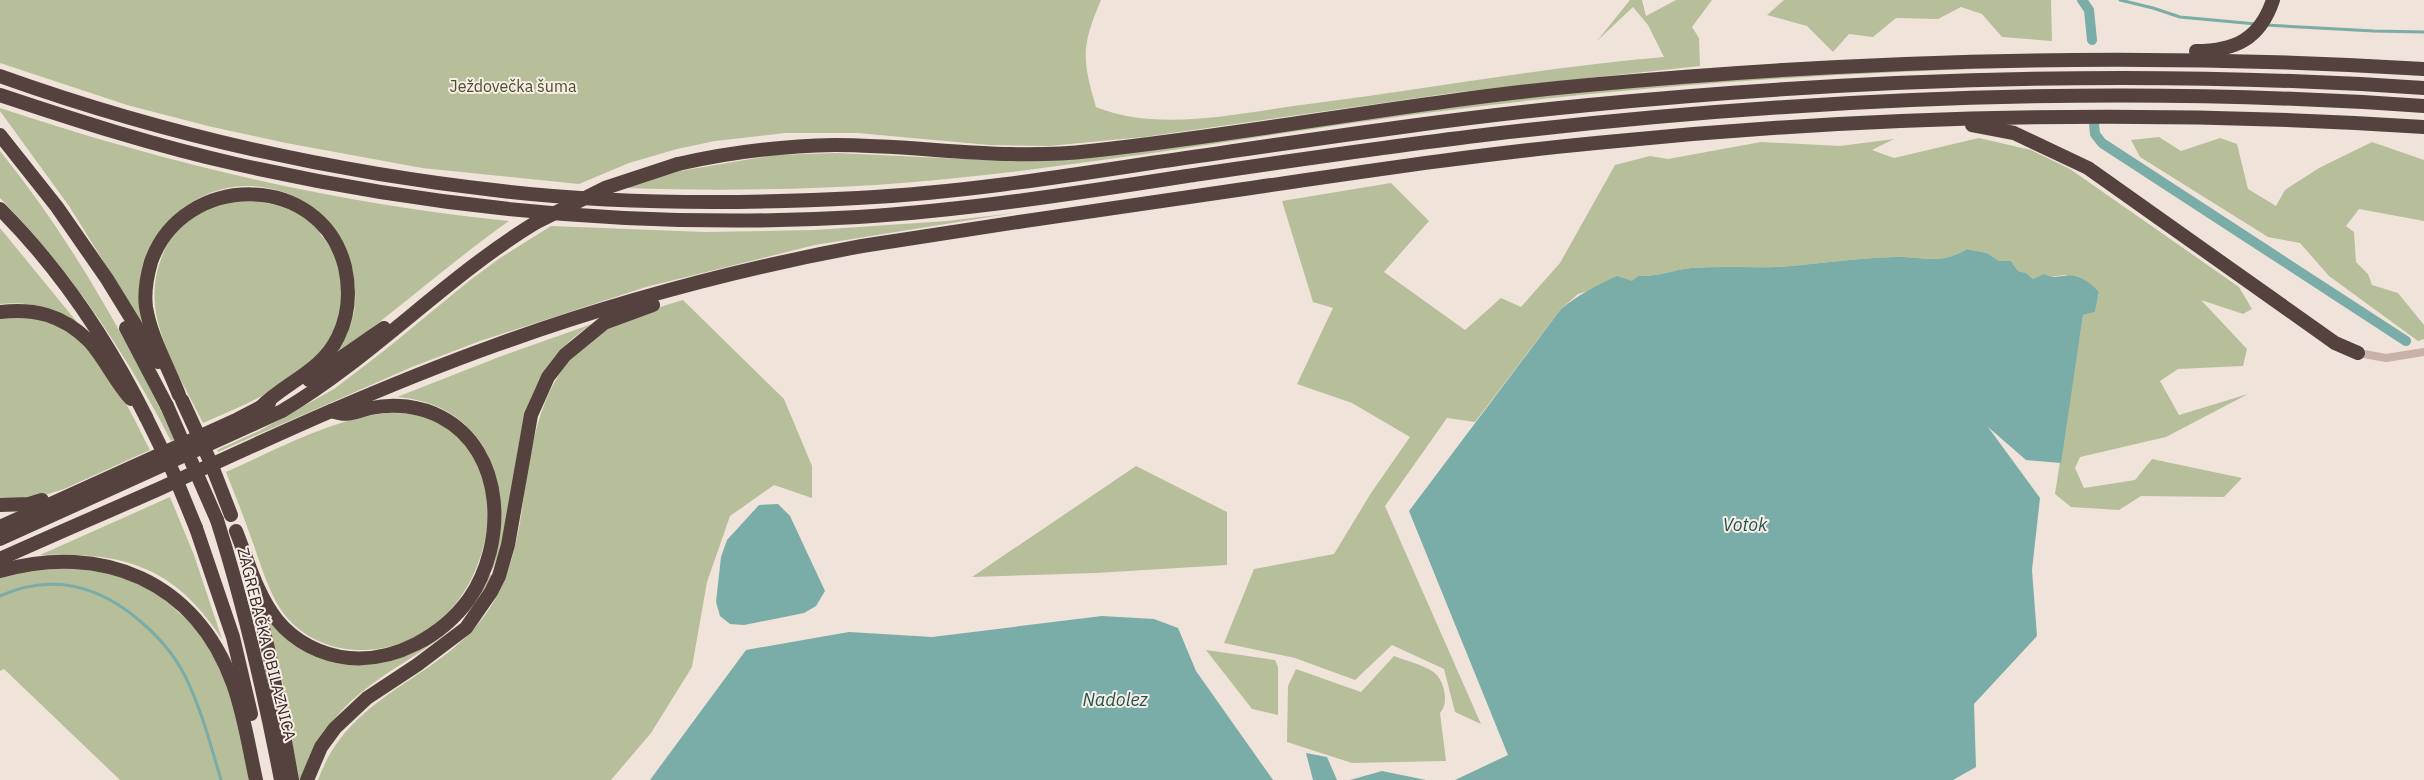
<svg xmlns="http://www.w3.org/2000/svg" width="2424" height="780" font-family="'IBM Plex Sans',sans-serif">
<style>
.green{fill:#b7bf9a}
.water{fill:#7aaca8}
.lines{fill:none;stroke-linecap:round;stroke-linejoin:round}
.stream{stroke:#7aaca8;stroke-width:3}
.canal{stroke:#7aaca8;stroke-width:10}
.minor{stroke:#c8b1a6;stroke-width:8}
.motorway{stroke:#55423e;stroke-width:14}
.motorway-bridge{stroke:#55423e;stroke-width:14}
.labels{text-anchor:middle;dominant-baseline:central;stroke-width:4;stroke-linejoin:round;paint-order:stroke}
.park-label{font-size:16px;fill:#49512b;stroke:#f8ede6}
.street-label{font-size:16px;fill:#342927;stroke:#f8ede6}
.water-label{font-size:18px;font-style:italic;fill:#1e5450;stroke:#f8ede6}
</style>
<rect width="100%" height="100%" fill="#f0e3da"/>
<g class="green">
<path d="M0,0H1101C1081,47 1082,59 1096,107C1162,134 1247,111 1316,103C1432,88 1547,67 1664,57L1648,25L1633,7L1597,41L1630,0H1642L1646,16L1676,0H1712L1692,27L1699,38L1700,66L1459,92L1144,137L1049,146L989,145L857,133H785L715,141L677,149L629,163L579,184L422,168L286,143L208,126L127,105L0,63Z"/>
<polygon points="1784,0 2051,0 2052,41 2002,37 1982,14 1961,7 1938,19 1896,18 1873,37 1849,34 1833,52 1807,26 1767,15"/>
<path d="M2001,68C1808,74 1617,88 1426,113C1243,137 1060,172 876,185C793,190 709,191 626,188L680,171L774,155L837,153L1006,161L1585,91L1825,72Z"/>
<path d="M0,108C166,163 335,204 509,221C444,267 385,321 320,367C332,352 348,336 353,317C357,301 355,284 352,268C333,188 235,159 175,215C164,225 149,243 147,259C143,282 147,308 147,331L69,206L0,111Z"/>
<polygon points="2159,137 2181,151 2220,138 2237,144 2248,189 2276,206 2285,190 2319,168 2372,142 2424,160 2424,221 2359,209 2346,226 2354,232 2356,262 2368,274 2372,285 2398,293 2424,325 2424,339 2418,341 2329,276 2300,243 2268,237 2140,157 2131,140"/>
<path d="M1979,138L2031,150L2070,169L2239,287L2252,309L2243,314L2201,300L2247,349L2243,366L2178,369L2160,381L2179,415L2248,394L2166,437L2080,457L2075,468L2084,488L2135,480L2152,459L2242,478L2224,497L2141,496L2119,510L2071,507L2055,494L2083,315L2095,312L2099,293L2065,275L2033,279L2026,273L2018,271L2011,261H1999L1987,253L1967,249C1940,265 1926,257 1897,257C1858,258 1818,264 1779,267C1749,268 1720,266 1691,268C1672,270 1658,277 1638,276L1632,282H1604L1595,289L1578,294L1561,309L1475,422L1447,418L1385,506L1481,724L1455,712L1444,669L1392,645L1355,680L1295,658L1224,643L1254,569L1334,554L1371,493L1410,437L1352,403L1297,384L1333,308L1313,302L1282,201L1391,183L1429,221L1384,272L1465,330L1501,298L1521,307L1560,263L1615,165L1650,156L1668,159L1761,142L1840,146L1894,139L1872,150L1894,158Z"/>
<path d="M0,151C71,239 126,337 175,439L171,441C126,353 69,268 0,198Z"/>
<path d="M241,199C265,202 289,206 309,220C314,224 318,230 321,235C354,272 346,332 309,365C279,391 239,407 203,423C187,390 165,355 157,318C147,275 167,223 211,206C220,203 231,202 241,199Z"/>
<polygon points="1014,213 815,245 646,287 480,341 412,367 218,452 217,450 259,431 334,389 385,350 469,281 500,258 551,226 705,232 814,230 947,221"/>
<path d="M0,228L77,322C52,308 29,301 0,304Z"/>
<path d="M683,300L784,399L812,466V498L774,485L730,516L707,582L692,667L651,733L611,780H318C349,694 432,683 482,619C507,587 516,549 522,510C533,433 542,356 623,321C642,312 663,306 683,300Z"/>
<path d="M0,317C13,317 26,316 38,319C97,334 125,401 150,450L64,489L39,497L0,500Z"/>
<path d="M592,324C496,387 530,484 491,573C517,494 492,405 397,397L499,357Z"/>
<path d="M388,413C540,409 507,645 365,650C337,651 309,641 290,621C269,599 261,563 250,535C243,514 234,493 226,472C278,449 331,419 388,413Z"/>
<polygon points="1136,466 1227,512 1227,565 1096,573 972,577"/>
<path d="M170,497L194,555L222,639C174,566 125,552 40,555Z"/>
<polygon points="89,567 152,588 200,632 229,686 251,780 120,780 4,669 0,671 0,577 27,569"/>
<path d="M490,575L492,576C456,650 385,660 337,716C320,735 312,757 303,780H298L282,680L266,612L295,643L388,661L474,603Z"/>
<polygon points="1206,650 1275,660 1278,667 1278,715 1252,709"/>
<path d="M1394,656C1406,661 1421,664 1432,671C1444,678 1450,703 1440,713L1446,761L1352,763L1287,742L1288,686L1296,669L1361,692Z"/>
</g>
<g class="water">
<path d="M1967,249L1987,253L1999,261H2011L2018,271L2026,273L2033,279L2044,274C2052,278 2055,277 2063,276C2078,273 2090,282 2099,292L2095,312L2083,315L2061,463L2026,460L1988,427L2040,498L2032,570L2037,636L1974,704L1976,767L1953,780H1455L1508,755L1409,511L1561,309C1578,295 1597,285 1617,276L1632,281L1638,276C1658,277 1672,270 1691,268C1720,266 1749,268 1779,267C1818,264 1857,258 1897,257C1926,257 1940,265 1967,249Z"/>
<polygon points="778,504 790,516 825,591 816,606 804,613 744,625 730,624 720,616 716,602 721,557 727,540 759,505"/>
<polygon points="1102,616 1154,619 1178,628 1196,671 1273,780 650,780 746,650 849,632 932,637"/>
<polygon points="1306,753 1327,757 1337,780 1313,780"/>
<polygon points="1382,771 1426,780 1350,780"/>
</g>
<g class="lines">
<g class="stream">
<polyline points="2120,0 2153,8 2180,17 2256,24"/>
<polyline points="2265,25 2374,31 2424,32"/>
<path d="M0,596C52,573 98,585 140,621C159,637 174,654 185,676C201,708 211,746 221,780"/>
</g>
<g class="canal">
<polyline points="2082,0 2089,10 2092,40"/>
<polyline points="2094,124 2095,134 2102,143 2406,341"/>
</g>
<polyline class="minor" points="2358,353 2386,358 2424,352"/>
<g class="motorway">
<path d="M2196,51C2235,51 2260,39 2273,0"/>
<path d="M0,76C162,134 331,172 502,191C616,204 743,204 858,198C956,193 1054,178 1151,163C1297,142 1443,119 1589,105C1867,78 2146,69 2424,88"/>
<path d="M0,95C78,121 156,146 236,164C439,210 650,229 858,217C968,210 1078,193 1187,176C1289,161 1390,146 1492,134C1800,98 2114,84 2424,106"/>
<polyline points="1972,125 2014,133 2088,168 2335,343 2358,353"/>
<polyline points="0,135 57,207 107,279 158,362"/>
<path d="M678,164C730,152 782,146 835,145C920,145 1005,161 1090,151C1257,133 1421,100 1588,85C1866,59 2145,52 2424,69"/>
<path d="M0,209C60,269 108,341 146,417"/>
<path d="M0,312C35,308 62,315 88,340C103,355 115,382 131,399"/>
<polyline points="126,328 167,406"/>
<polyline points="309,380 384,328"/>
<path d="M179,395C168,366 151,338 146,307C144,292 147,276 151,262C183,171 321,171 345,267C350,290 349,315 338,337C322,371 286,382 261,407"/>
<polyline points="0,505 29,504 42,500"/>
<path d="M217,520C244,605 264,692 281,780"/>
<polyline points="0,527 238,419 269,403"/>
<polyline points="196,528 233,637 251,714"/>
<path d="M236,531C248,561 257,595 277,620C295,642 321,655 349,658C395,662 442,636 469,599C507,544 506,451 441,417C420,406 394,403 371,408C353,412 350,417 331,411"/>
<path d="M0,539L282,411C373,357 445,278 535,223"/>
<path d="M0,559C53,535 107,512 161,488C271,437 382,386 496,345C615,302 738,269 862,246C989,226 1117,207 1244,189C1361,172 1479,154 1596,143C1871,115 2148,109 2424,127"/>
<path d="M0,571C102,542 196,581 233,684C244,714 249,748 256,780"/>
<polyline points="255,595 270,657 292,780"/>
<polyline points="307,780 321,747 335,728 367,698 417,665 466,628 491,592 499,576 508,545 531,415 548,377 565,355 604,323 653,305"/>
</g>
<g class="motorway-bridge">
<polyline points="535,223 605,188 678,164"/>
<polyline points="182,400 210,461 231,515"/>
<polyline points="167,406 217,520"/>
<polyline points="146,417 173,472 196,528"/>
</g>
</g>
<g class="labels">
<g class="park-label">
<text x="513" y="86">Ježdovečka šuma</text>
</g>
<g class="street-label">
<text transform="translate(267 644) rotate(76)">ZAGREBAČKA OBILAZNICA</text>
</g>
<g class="water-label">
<text x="1745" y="524">Votok</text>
<text x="1115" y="699">Nadolez</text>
</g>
</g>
</svg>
